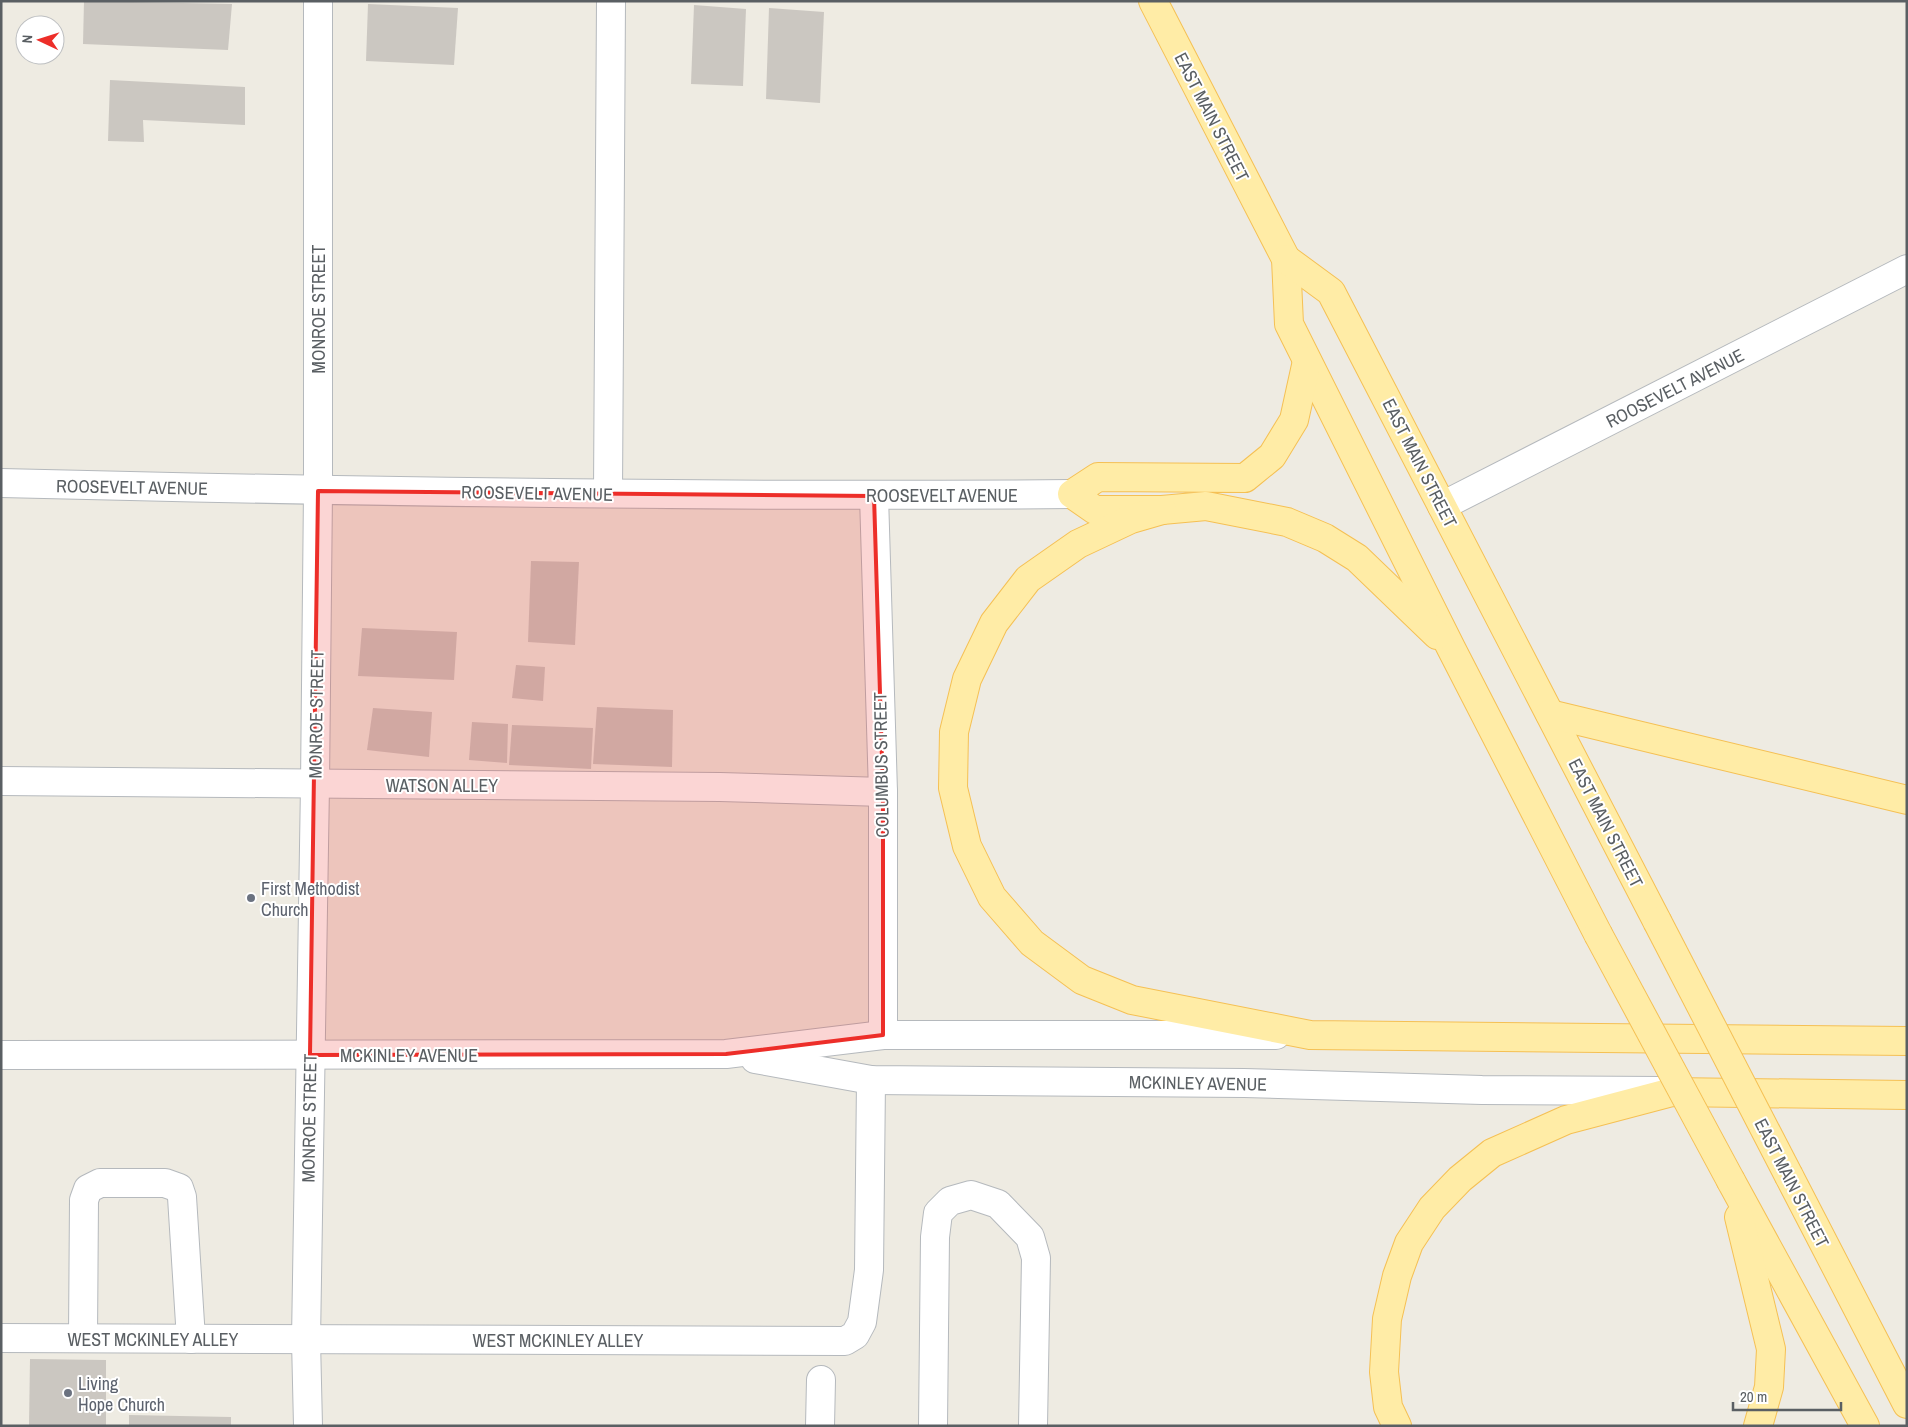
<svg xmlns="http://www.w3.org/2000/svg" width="1908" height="1427" font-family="'Archivo Narrow',sans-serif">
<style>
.building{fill:#cbc7c1}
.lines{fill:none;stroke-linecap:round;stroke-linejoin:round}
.minor-casing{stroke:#b5b9bd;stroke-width:30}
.major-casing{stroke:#f5c054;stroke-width:30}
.minor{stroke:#fff;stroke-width:28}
.major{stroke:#ffeca6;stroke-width:28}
.major-bridge-casing{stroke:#f5c054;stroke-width:30;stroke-linecap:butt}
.major-bridge{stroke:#ffeca6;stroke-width:28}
.marked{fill:#ed2e29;fill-opacity:0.2;stroke:#ed2e29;stroke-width:4;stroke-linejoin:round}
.worship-dot{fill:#6b7280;stroke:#fff;stroke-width:2}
.labels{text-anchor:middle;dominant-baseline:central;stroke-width:4;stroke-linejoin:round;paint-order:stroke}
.street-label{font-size:18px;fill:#5a5f63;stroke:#fff}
.worship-label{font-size:18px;fill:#5b616d;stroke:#fff;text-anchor:start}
</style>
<rect width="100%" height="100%" fill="#eeebe2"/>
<g class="building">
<polygon points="84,1 232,4 228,50 83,44"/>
<polygon points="368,4 458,8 454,65 366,61"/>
<polygon points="694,5 746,9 743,86 691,84"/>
<polygon points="769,8 824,12 820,103 766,99"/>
<polygon points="110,80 245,87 245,125 143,120 144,142 108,141"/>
<polygon points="531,561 579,562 575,645 528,642"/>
<polygon points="362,628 457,632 454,680 358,676"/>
<polygon points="516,665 545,667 543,701 512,698"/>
<polygon points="597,707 673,710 672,767 593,764"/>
<polygon points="373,708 432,712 429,757 367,750"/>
<polygon points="472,722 508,724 507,763 469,760"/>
<polygon points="512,725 593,728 591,769 509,765"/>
<polygon points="30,1359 106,1360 106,1426 29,1426"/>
<polygon points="129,1415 231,1417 231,1426 129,1426"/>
</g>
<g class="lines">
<g class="minor-casing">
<g id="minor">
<path d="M1,483C358,492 715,497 1072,494"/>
<polyline points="608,493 611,1"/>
<polyline points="874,496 883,792 883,1035"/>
<polyline points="1442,506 1907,269"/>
<polyline points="1,781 720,787 883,792"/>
<polyline points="1,1055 726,1054 883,1035 1276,1035"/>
<polyline points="755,1059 871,1080 1244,1083 1482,1090 1660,1091"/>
<polyline points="1,1338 845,1341 855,1335 862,1322 869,1270 871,1080"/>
<polyline points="83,1338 84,1200 88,1189 100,1183 165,1183 179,1188 182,1197 191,1339"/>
<polyline points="308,1426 306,1340 315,785 318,491 318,1"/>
<polyline points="820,1426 821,1380"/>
<polyline points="933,1426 935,1237 938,1213 950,1201 971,1195 998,1204 1030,1237 1036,1258 1033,1426"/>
</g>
</g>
<g class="major-casing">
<g id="major">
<polyline points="1153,1 1286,259 1289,324 1451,648 1598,934"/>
<polyline points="1286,259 1331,292 1657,921"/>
<polyline points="1307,361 1294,420 1272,456 1245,478 1098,477 1072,494 1095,510 1162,510 1206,506 1287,522 1325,538 1357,558 1437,635"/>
<polyline points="1162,510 1131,519 1078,544 1028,579 994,623 967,679 954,732 953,788 967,846 992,897 1032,943 1082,980 1132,1000 1310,1035 1907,1041"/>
<polyline points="1550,714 1907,800"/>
<polyline points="1789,1176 1907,1404"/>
<polyline points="1731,1181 1865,1426"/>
<polyline points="1739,1217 1771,1349 1769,1387 1758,1426"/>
<polyline points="1397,1426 1388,1407 1384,1372 1387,1319 1397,1276 1409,1243 1432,1208 1460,1179 1492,1153 1566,1120 1672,1092 1907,1095"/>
</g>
</g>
<use href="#minor" class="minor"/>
<use href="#major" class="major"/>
<g class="major-bridge-casing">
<g id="major-bridge">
<polyline points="1657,921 1789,1176"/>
<polyline points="1598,934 1731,1181"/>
</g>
</g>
<use href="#major-bridge" class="major-bridge"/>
</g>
<path class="marked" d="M318,491L874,496L883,792V1035L726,1054L310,1055Z"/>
<g class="worship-dot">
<circle cx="251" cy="898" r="5"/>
<circle cx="68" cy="1393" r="5"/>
</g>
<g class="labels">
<g class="street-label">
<text transform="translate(1212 117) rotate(63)">EAST MAIN STREET</text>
<text transform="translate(318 309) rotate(-90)">MONROE STREET</text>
<text transform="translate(1675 388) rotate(-27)">ROOSEVELT AVENUE</text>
<text transform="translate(1420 463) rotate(63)">EAST MAIN STREET</text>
<text transform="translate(132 487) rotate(1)">ROOSEVELT AVENUE</text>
<text transform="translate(537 493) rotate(1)">ROOSEVELT AVENUE</text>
<text x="942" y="495">ROOSEVELT AVENUE</text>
<text transform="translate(316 714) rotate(-89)">MONROE STREET</text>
<text transform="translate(881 765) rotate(-91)">COLUMBUS STREET</text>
<text x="442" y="785">WATSON ALLEY</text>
<text transform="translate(1606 823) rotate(63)">EAST MAIN STREET</text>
<text x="409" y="1055">MCKINLEY AVENUE</text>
<text transform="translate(1198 1083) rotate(1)">MCKINLEY AVENUE</text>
<text transform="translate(309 1118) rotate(-89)">MONROE STREET</text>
<text transform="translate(1792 1183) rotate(63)">EAST MAIN STREET</text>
<text x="153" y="1339">WEST MCKINLEY ALLEY</text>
<text x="558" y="1340">WEST MCKINLEY ALLEY</text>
</g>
<g class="worship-label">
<text x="261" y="888">First Methodist<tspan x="261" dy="21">Church</tspan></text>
<text x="78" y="1383">Living<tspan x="78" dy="21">Hope Church</tspan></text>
</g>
</g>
<rect width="1908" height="1427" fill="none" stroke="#5a5f63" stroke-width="5"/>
<g transform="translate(40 40) rotate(274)"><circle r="24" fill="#ffffff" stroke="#bdbfc1"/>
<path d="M0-4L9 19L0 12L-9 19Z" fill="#ed2e29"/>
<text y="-8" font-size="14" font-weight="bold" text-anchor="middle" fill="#5a5f63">N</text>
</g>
<path d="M1733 1402v8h108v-8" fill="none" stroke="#5a5f63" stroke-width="2.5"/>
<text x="1740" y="1402" font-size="15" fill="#5a5f63" stroke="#ffffff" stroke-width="4" paint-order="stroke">20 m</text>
</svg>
